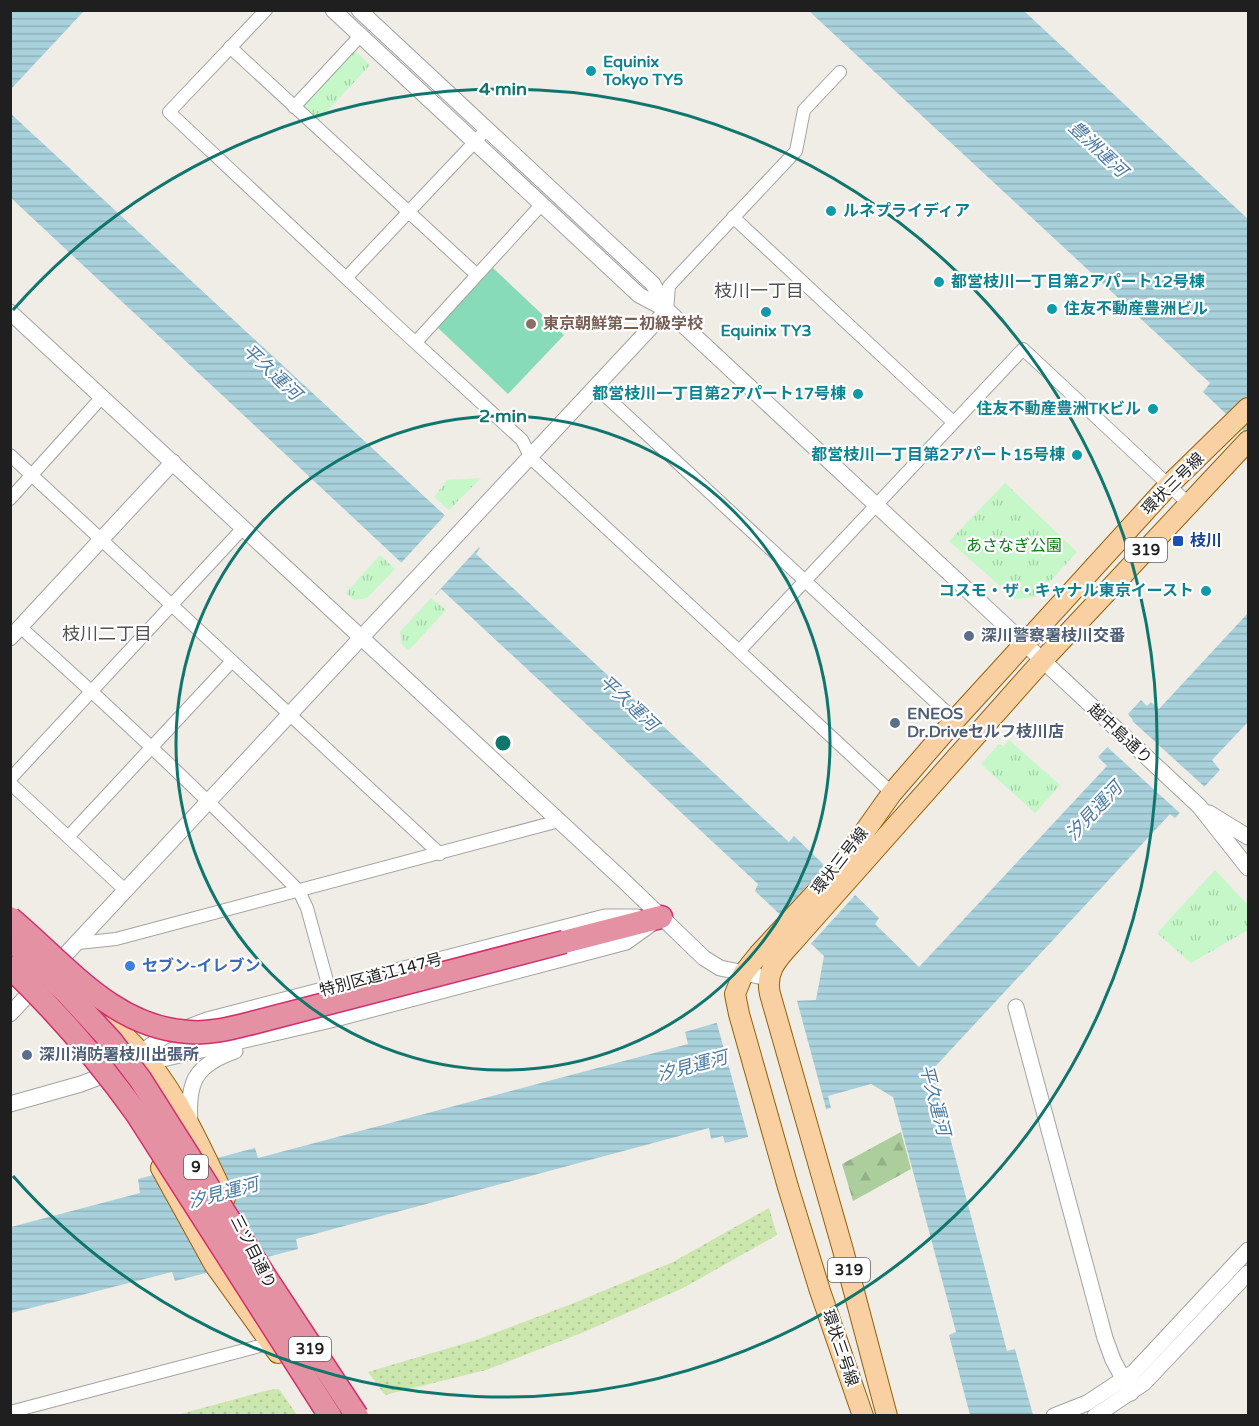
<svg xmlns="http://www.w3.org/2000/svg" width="1259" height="1426" font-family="'Varela Round','Noto Sans JP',sans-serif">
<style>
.grass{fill:url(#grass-dots)}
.forest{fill:url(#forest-firs)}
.park{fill:url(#park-tufts)}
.pitch{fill:#87dbb8}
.water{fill:url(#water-rules)}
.pier{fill:#f0ece6}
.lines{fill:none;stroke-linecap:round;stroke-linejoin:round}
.minor-casing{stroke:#a3a3a3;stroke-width:14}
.tertiary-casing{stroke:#a3a3a3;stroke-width:17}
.primary-casing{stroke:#946106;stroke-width:22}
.motorway-casing{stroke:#d42d6b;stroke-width:25}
.minor{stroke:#fff;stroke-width:12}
.tertiary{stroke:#fff;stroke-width:15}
.primary{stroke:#f8d0a2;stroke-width:20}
.motorway{stroke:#e391a3;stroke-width:22}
.motorway-bridge-casing{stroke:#d42d6b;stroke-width:25;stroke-linecap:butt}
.motorway-bridge{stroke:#e391a3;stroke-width:22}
.ring{fill:none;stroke:#0f766e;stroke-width:3}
.culture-dot{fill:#0f9aa8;stroke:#fff;stroke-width:2}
.education-dot{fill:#8d6e63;stroke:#fff;stroke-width:2}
.transit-dot{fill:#1a4fb4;stroke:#fff;stroke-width:2}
.service-dot{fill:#5c6f8a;stroke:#fff;stroke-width:2}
.shop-dot{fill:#3f7fe0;stroke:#fff;stroke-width:2}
.labels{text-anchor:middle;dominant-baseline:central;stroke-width:4.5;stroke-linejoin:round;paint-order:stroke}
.shield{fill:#fff;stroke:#626262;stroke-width:1.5}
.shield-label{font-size:15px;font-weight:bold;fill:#1f1f1f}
.culture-label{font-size:16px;font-weight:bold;fill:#0d838f;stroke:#fff;text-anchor:start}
.education-label{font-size:16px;font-weight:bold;fill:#785e54;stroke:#fff;text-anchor:start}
.street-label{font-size:16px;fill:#1f1f1f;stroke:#fff}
.transit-label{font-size:16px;font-weight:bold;fill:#164399;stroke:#fff;text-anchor:start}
.park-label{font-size:16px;fill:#107a16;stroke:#fff}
.service-label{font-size:16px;font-weight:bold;fill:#4e5e75;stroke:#fff;text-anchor:start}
.shop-label{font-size:16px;font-weight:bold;fill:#366cbe;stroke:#fff;text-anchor:start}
.water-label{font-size:18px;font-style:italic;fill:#4c7aa3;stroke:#fff}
.neighbourhood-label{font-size:18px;fill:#525252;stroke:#fff}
.centre{fill:#0f766e;stroke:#fff;stroke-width:3}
.ring-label{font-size:18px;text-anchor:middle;font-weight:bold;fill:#0f766e;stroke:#fff;stroke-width:4.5;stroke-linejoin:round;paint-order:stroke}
</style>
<defs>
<pattern id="grass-dots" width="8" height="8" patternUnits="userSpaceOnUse" patternTransform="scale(1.5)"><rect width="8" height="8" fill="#cce7ae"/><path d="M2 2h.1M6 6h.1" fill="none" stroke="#afc695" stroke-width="1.8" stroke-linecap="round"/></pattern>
<pattern id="forest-firs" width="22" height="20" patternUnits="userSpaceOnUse" patternTransform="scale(1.5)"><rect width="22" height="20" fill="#accd9c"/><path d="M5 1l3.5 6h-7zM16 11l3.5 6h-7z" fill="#94b086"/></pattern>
<pattern id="park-tufts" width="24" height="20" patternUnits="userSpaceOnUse" patternTransform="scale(1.5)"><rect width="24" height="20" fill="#c5f7c8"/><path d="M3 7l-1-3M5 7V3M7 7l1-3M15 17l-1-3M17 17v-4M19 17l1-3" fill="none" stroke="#a9d3ab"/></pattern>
<pattern id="water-rules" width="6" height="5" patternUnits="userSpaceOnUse" patternTransform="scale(1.5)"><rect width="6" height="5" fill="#a8d1db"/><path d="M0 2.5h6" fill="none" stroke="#90b3bc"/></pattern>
</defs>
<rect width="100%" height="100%" fill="#f0ece6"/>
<g class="grass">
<polygon points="769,1208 777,1235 683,1288 584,1332 486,1370 385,1395 368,1372 476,1340 574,1303 673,1262"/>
<polygon points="279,1389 297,1415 177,1415 269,1390"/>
</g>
<polygon class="forest" points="901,1132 911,1169 853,1201 842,1164"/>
<g class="park">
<polygon points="353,49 370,65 318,121 301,105"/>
<polygon points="481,478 449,510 434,497 447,480"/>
<polygon points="1005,483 1077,552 1036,597 1015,599 949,541"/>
<polygon points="380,555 395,569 367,598 354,600 346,593"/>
<polygon points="431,598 446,610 409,650 402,645 400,632"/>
<polygon points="1009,740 1060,785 1035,813 981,764 999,744 1003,747"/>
<polygon points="1215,870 1248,905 1248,930 1191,963 1157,933"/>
</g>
<polygon class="pitch" points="493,268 564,335 508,394 437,327"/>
<g class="water">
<polygon points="11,10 84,11 11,89 10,11"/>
<polygon points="809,11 1024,11 1248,219 1248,435 1203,392 1210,383"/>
<polygon points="10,113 480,548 476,554 789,842 794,836 879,918 875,924 919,967 1107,766 1098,757 1133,720 1128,714 1141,700 1147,706 1151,702 1159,709 1248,613 1248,722 1212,760 1220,770 1175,818 1170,814 932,1070 1007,1351 1015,1349 1033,1415 970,1415 949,1335 956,1332 893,1097 871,1084 828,1096 831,1108 822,1110 823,1117 725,1143 723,1136 711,1139 709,1128 296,1239 298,1249 175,1281 172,1272 11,1313 11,1227 140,1193 138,1179 255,1148 258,1158 688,1044 685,1032 791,1001 816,1000 824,956 755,891 758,884 441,589 436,595 11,198"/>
</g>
<g class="pier">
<polygon points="447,513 481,545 433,597 400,564"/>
<polygon points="1128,717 1207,789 1182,815 1105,745 1130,719"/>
<polygon points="827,864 857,893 809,946 778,917"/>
<polygon points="796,997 827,1112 826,1118 749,1140 716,1020"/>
</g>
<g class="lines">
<g class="minor-casing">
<g id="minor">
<polyline points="266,10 169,112 394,323 522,440 531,458 892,793"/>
<polyline points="230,47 477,275"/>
<polyline points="294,107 360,36"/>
<polyline points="733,217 953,422"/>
<polyline points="346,278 487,129"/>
<polyline points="667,310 669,286 796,151 804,110 840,72"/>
<polyline points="416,342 542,204"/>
<polyline points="596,387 955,720"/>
<polyline points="10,455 440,854"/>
<polyline points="10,499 102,397"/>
<path d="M20,627C116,712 209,801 299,891L307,908L329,988"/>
<polyline points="739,651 1023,349 1189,504"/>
<polyline points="10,779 244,527"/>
<polyline points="10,783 126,891"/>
<polyline points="68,837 232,661"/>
<polyline points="78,943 116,939 559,821"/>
<polyline points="10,1412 271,1343"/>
</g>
</g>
<g class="tertiary-casing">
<g id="tertiary">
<polyline points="333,10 639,295 667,310 1199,806 1248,868"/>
<polyline points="359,10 653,284 667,310"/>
<polyline points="10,312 624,881 704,958 720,968 768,978"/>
<polyline points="10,638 173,462"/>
<polyline points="1209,813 1248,837"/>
<polyline points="1016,1007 1105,1338 1113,1360 1131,1393"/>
<polyline points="10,1014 667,310"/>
<polyline points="132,1058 165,1036 207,1020 605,917 637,917"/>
<polyline points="141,1064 335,1019 626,942 651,924"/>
<polyline points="10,1104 81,1084 115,1071"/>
<path d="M190,1123C187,1082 195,1065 235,1051"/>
<polyline points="1054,1416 1087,1403 1134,1372 1248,1250"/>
<polyline points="1095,1416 1144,1383 1248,1273"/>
</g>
</g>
<g class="primary-casing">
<g id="primary">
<path d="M83,996C105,1018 129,1038 149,1062C181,1102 203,1152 225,1198"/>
<polyline points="161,1168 214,1264 278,1353"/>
<polyline points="863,1416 820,1291 788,1187 739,1014 735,994 743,974 759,954 838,869 892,793 955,720 1169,485 1248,408"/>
<path d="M887,1416L843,1250L770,994C764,968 782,955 798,936L1043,660L1248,441"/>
</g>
</g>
<g class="motorway-casing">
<polyline id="motorway" points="564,942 661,917"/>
</g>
<use href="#minor" class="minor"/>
<use href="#tertiary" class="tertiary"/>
<use href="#primary" class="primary"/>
<use href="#motorway" class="motorway"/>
<g class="motorway-bridge-casing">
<g id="motorway-bridge">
<path d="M10,918C65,964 113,1028 189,1032C210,1034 232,1028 252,1023L564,942"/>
<polyline points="10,938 68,994 112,1042 140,1079 268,1281 357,1416"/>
<path d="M10,967C57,1012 99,1061 137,1114L330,1416"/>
</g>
</g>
<use href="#motorway-bridge" class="motorway-bridge"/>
</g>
<g class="ring">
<circle cx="503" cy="743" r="327"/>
<path d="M13 310A654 654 0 1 1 13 1176"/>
</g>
<g class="culture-dot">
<circle cx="591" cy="71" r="6"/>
<circle cx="831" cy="211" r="6"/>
<circle cx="939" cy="282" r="6"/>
<circle cx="1052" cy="309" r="6"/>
<circle cx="766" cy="312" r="6"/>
<circle cx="858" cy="394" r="6"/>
<circle cx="1153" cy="409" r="6"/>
<circle cx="1077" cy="455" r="6"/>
<circle cx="1206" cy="591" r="6"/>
</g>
<circle class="education-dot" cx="531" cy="324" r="6"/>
<rect class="transit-dot" x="1172" y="535" width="12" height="12" rx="3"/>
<g class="service-dot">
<circle cx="969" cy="636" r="6"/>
<circle cx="895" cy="723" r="6"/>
<circle cx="27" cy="1055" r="6"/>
</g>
<circle class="shop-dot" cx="130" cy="966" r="6"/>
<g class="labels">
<g class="shield">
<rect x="1125" y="538" width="42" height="24" rx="4.5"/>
<rect x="184" y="1155" width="24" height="24" rx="4.5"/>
<rect x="828" y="1258" width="42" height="24" rx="4.5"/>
<rect x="289" y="1337" width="42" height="24" rx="4.5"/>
</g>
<g class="shield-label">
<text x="1146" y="550">319</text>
<text x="196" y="1167">9</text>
<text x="849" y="1270">319</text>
<text x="310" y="1349">319</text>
</g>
<g class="culture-label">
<text x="603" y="62">Equinix<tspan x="603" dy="18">Tokyo TY5</tspan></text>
<text x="843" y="211">ルネプライディア</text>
<text x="951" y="282">都営枝川一丁目第2アパート12号棟</text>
<text x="1064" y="309">住友不動産豊洲ビル</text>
<text x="766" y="331" text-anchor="middle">Equinix TY3</text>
<text x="846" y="394" text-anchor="end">都営枝川一丁目第2アパート17号棟</text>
<text x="1141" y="409" text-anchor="end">住友不動産豊洲TKビル</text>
<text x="1065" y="455" text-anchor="end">都営枝川一丁目第2アパート15号棟</text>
<text x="1194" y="591" text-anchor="end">コスモ・ザ・キャナル東京イースト</text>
</g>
<g class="education-label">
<text x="543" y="324">東京朝鮮第二初級学校</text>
</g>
<g class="street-label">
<text transform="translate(1173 484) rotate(-45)">環状三号線</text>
<text transform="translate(1120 734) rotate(43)">越中島通り</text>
<text transform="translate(840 861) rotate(-52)">環状三号線</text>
<text transform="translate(381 975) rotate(-15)">特別区道江147号</text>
<text transform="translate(253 1252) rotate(63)">三ツ目通り</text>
<text transform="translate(840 1348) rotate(71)">環状三号線</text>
</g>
<g class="transit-label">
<text x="1190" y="541">枝川</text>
</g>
<g class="park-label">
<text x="1014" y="546">あさなぎ公園</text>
</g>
<g class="service-label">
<text x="981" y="636">深川警察署枝川交番</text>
<text x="907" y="714">ENEOS<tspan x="907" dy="18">Dr.Driveセルフ枝川店</tspan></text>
<text x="39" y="1055">深川消防署枝川出張所</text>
</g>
<g class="shop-label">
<text x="142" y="966">セブン-イレブン</text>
</g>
<g class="water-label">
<text transform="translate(1098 149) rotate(43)">豊洲運河</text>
<text transform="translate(272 372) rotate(43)">平久運河</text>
<text transform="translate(629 703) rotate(43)">平久運河</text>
<text transform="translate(1094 811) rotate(-47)">汐見運河</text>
<text transform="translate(692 1066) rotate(-15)">汐見運河</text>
<text transform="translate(935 1100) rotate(75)">平久運河</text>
<text transform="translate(223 1193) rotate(-15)">汐見運河</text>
</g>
<g class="neighbourhood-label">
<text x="759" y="291">枝川一丁目</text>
<text x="107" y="634">枝川二丁目</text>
</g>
</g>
<circle cx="503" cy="743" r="9" class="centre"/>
<g class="ring-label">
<text x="503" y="95">4 min</text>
<text x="503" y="422">2 min</text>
</g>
<rect width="1259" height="1426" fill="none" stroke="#1f1f1f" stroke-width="24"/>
</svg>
